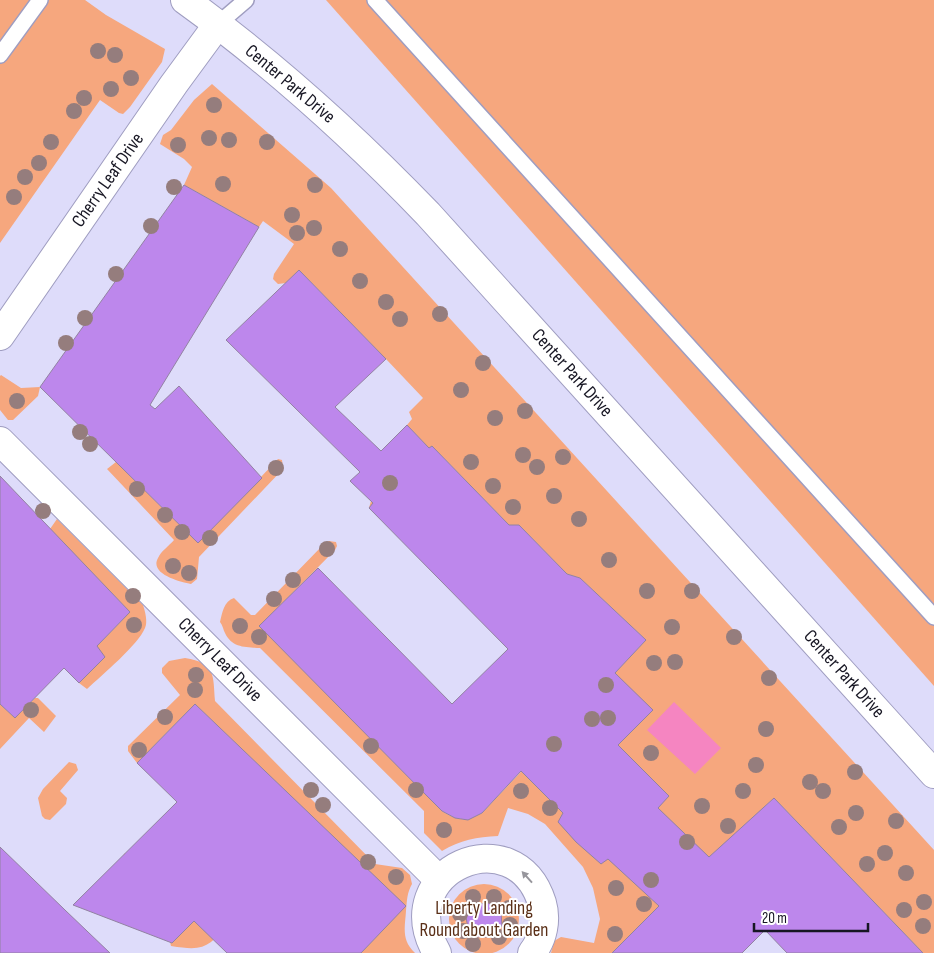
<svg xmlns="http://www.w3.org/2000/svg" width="934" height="953" font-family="'Sofia Sans Condensed',sans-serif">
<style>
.green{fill:#f6a77e}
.water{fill:#f585c1}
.building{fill:#bd87ec;stroke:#9282a2}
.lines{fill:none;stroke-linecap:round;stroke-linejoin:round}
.service-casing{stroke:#9f9dc0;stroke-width:18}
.minor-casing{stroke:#9f9dc0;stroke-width:30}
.tertiary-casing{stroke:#9f9dc0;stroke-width:30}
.service{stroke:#fff;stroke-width:15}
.minor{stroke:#fff;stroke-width:28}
.tertiary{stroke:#fff;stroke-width:28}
.tree{fill:#957d7d}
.oneway{fill:#97969c}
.labels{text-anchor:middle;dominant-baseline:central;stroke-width:4;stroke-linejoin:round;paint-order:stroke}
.street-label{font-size:19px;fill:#171623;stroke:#fff}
.park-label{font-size:19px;fill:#5a2f17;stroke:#fff}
</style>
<rect width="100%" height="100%" fill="#dedcfa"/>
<g class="green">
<polygon points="0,0 85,0 106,15 165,49 162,62 130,107 123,114 119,113 100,100 0,243"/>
<polygon points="326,0 934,0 934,686"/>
<path d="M212,84L331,188L934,850V953H923L774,798L699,867L612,953H551L554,941L561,937L594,943L600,919L593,888L583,867L545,824L528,814L508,808L498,836C477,837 460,840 442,851L424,833V811L260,648C245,647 232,648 225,633C223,629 223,626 220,622C222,613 224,601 234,598L251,615H255L322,546L329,541L336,542L337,546L335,550L260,626L442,811C459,821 464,822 482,813L646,640L580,578L567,574L519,525H509L432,446L369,508L371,501L426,445L407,425L412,419L409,412L423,398L386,359L299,270L286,283L278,284L273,279L274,274L294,244L263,221L259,227L184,185L192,167L184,159L160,144L163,135L171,130L194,100Z"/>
<polygon points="1,375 21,388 40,387 38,396 13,420 8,420 0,410 0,376"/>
<path d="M278,459L282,460L283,469L199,557L197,579L191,584C180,582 149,574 158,558C161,551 169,546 174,540L107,469L116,462L198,543Z"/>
<path d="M57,519L143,605C145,611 148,622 145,628C138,645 102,675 87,689L79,683L97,646L130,612L50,529Z"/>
<path d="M185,658C216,663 213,675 215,701L375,864L402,868L410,875L412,884C407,893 407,900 406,911C405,927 401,940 415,953H361L405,906L195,704L137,763L128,751V746L180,695L162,673V668L169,661Z"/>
<polygon points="35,698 38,698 56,716 44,732 29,718 0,749 0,704 15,718"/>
<polygon points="69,762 76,764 78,770 60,791 67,798 66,804 50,820 45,819 42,816 38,798 43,789"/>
<path d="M125,853L205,931L231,923C207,946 207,952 171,946L170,942L172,943L191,924L123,856Z"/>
<circle cx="484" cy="919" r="35"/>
</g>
<polygon class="water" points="674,702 721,748 695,774 647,730"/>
<g class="building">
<polygon points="184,185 259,227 150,405 155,409 179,386 262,478 198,543 40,387"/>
<polygon points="299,270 386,359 335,407 381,451 407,425 429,448 432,446 509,525 519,525 567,574 580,578 646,640 615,673 653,710 618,745 669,796 658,808 709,857 774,798 923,953 787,953 765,930 742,953 612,953 659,906 608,859 601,864 576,842 558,822 563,813 521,771 482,813 468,820 455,818 442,811 430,799 259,626 318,568 452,704 508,649 369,508 373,503 350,481 360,472 226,340"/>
<polygon points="0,476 130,612 97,646 105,657 79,683 64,668 15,718 0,704"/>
<polygon points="195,704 406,906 361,953 227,953 194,921 172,943 73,905 177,802 137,763"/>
<polygon points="0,847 65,910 110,953 0,953"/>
<polygon points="490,903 501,912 502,926 492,937 477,937 468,928 466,917 476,904"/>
</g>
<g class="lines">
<g class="service-casing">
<g id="service">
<polyline points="375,0 934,617"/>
<polyline points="218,24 246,0"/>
<polyline points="0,55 40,0"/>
</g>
</g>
<g class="minor-casing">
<g id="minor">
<polyline points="0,336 174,84 218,24"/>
<polyline points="0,441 439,880"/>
<path d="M437,953C389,870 515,816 542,903C547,920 543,939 532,953"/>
</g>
</g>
<g class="tertiary-casing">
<path id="tertiary" d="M185,0C275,65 351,134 428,214L934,774"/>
</g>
<use href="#service" class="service"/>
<use href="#minor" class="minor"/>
<use href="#tertiary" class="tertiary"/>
</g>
<g class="tree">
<circle cx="98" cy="51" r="8"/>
<circle cx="115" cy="55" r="8"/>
<circle cx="131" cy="78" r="8"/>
<circle cx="111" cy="89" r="8"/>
<circle cx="84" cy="98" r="8"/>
<circle cx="214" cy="105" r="8"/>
<circle cx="74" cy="111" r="8"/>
<circle cx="209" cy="138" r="8"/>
<circle cx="229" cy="140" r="8"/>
<circle cx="51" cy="142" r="8"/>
<circle cx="267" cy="142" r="8"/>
<circle cx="178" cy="145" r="8"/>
<circle cx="39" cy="163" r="8"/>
<circle cx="25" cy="177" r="8"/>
<circle cx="223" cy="184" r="8"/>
<circle cx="315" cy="185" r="8"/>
<circle cx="174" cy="187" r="8"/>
<circle cx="14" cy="197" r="8"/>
<circle cx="292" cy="215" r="8"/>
<circle cx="151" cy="226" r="8"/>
<circle cx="314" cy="228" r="8"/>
<circle cx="297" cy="233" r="8"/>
<circle cx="340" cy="249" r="8"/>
<circle cx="116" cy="274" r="8"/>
<circle cx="360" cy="281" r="8"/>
<circle cx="386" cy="302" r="8"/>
<circle cx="440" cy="314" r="8"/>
<circle cx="85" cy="318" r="8"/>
<circle cx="400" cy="319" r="8"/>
<circle cx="66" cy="343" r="8"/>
<circle cx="483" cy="363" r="8"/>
<circle cx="461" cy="390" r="8"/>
<circle cx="17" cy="401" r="8"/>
<circle cx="525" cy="411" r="8"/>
<circle cx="495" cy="418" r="8"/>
<circle cx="80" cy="432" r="8"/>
<circle cx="90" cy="444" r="8"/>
<circle cx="523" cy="455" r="8"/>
<circle cx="563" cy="457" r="8"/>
<circle cx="471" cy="462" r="8"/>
<circle cx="537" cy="467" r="8"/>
<circle cx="276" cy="468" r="8"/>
<circle cx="390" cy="483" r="8"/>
<circle cx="493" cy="486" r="8"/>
<circle cx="137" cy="489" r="8"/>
<circle cx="554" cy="496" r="8"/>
<circle cx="513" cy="507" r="8"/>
<circle cx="43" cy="511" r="8"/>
<circle cx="165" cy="515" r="8"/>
<circle cx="579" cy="519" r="8"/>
<circle cx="182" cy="532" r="8"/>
<circle cx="210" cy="538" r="8"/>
<circle cx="327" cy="549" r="8"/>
<circle cx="609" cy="560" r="8"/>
<circle cx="173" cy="566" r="8"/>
<circle cx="189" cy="573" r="8"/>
<circle cx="293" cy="580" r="8"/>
<circle cx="647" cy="591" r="8"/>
<circle cx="692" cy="591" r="8"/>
<circle cx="133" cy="596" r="8"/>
<circle cx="274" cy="599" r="8"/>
<circle cx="134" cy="625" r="8"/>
<circle cx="240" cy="626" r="8"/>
<circle cx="672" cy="627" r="8"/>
<circle cx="259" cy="637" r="8"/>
<circle cx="734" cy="637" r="8"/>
<circle cx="675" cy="662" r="8"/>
<circle cx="654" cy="663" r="8"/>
<circle cx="196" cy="675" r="8"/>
<circle cx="769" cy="678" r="8"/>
<circle cx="606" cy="685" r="8"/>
<circle cx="195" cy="690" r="8"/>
<circle cx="31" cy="710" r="8"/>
<circle cx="165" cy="717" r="8"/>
<circle cx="608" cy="718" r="8"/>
<circle cx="592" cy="719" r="8"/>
<circle cx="766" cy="729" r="8"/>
<circle cx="554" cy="744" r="8"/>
<circle cx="371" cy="746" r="8"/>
<circle cx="139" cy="750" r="8"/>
<circle cx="651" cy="753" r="8"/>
<circle cx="756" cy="765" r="8"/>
<circle cx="855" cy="772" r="8"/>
<circle cx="810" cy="782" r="8"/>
<circle cx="311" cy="790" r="8"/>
<circle cx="416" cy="790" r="8"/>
<circle cx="521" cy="791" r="8"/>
<circle cx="743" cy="791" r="8"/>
<circle cx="823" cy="791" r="8"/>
<circle cx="323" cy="805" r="8"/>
<circle cx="702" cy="806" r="8"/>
<circle cx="550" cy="808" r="8"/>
<circle cx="856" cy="813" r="8"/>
<circle cx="896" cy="821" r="8"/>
<circle cx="728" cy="826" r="8"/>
<circle cx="839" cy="827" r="8"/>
<circle cx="444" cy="830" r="8"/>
<circle cx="687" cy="842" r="8"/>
<circle cx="885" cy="853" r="8"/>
<circle cx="368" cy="862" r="8"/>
<circle cx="867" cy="864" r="8"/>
<circle cx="906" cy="873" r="8"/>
<circle cx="396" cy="877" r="8"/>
<circle cx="651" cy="880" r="8"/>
<circle cx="616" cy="888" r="8"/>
<circle cx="473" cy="897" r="8"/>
<circle cx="494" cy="897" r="8"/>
<circle cx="924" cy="902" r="8"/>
<circle cx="644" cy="904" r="8"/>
<circle cx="509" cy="908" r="8"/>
<circle cx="904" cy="910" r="8"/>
<circle cx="460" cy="914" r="8"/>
<circle cx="510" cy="925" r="8"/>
<circle cx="923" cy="926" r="8"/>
<circle cx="463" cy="931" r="8"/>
<circle cx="615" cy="934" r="8"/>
<circle cx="499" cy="937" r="8"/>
<circle cx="473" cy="944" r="8"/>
</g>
<defs><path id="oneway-solid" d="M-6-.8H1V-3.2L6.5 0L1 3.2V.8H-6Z" transform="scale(1.25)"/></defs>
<use class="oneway" href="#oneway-solid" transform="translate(527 877) rotate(-132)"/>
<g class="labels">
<g class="street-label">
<text transform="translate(290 84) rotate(40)">Center Park Drive</text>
<text transform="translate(108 180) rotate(-55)">Cherry Leaf Drive</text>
<text transform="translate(572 373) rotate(48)">Center Park Drive</text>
<text transform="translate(220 660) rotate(45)">Cherry Leaf Drive</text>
<text transform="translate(844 674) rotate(48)">Center Park Drive</text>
</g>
<g class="park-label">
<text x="484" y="908">Liberty Landing<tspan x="484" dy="22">Round about Garden</tspan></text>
</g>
</g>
<path d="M754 923v8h114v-8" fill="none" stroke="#171623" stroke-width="2.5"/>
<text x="762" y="923" font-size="15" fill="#171623" stroke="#ffffff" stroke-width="4" paint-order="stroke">20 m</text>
</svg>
